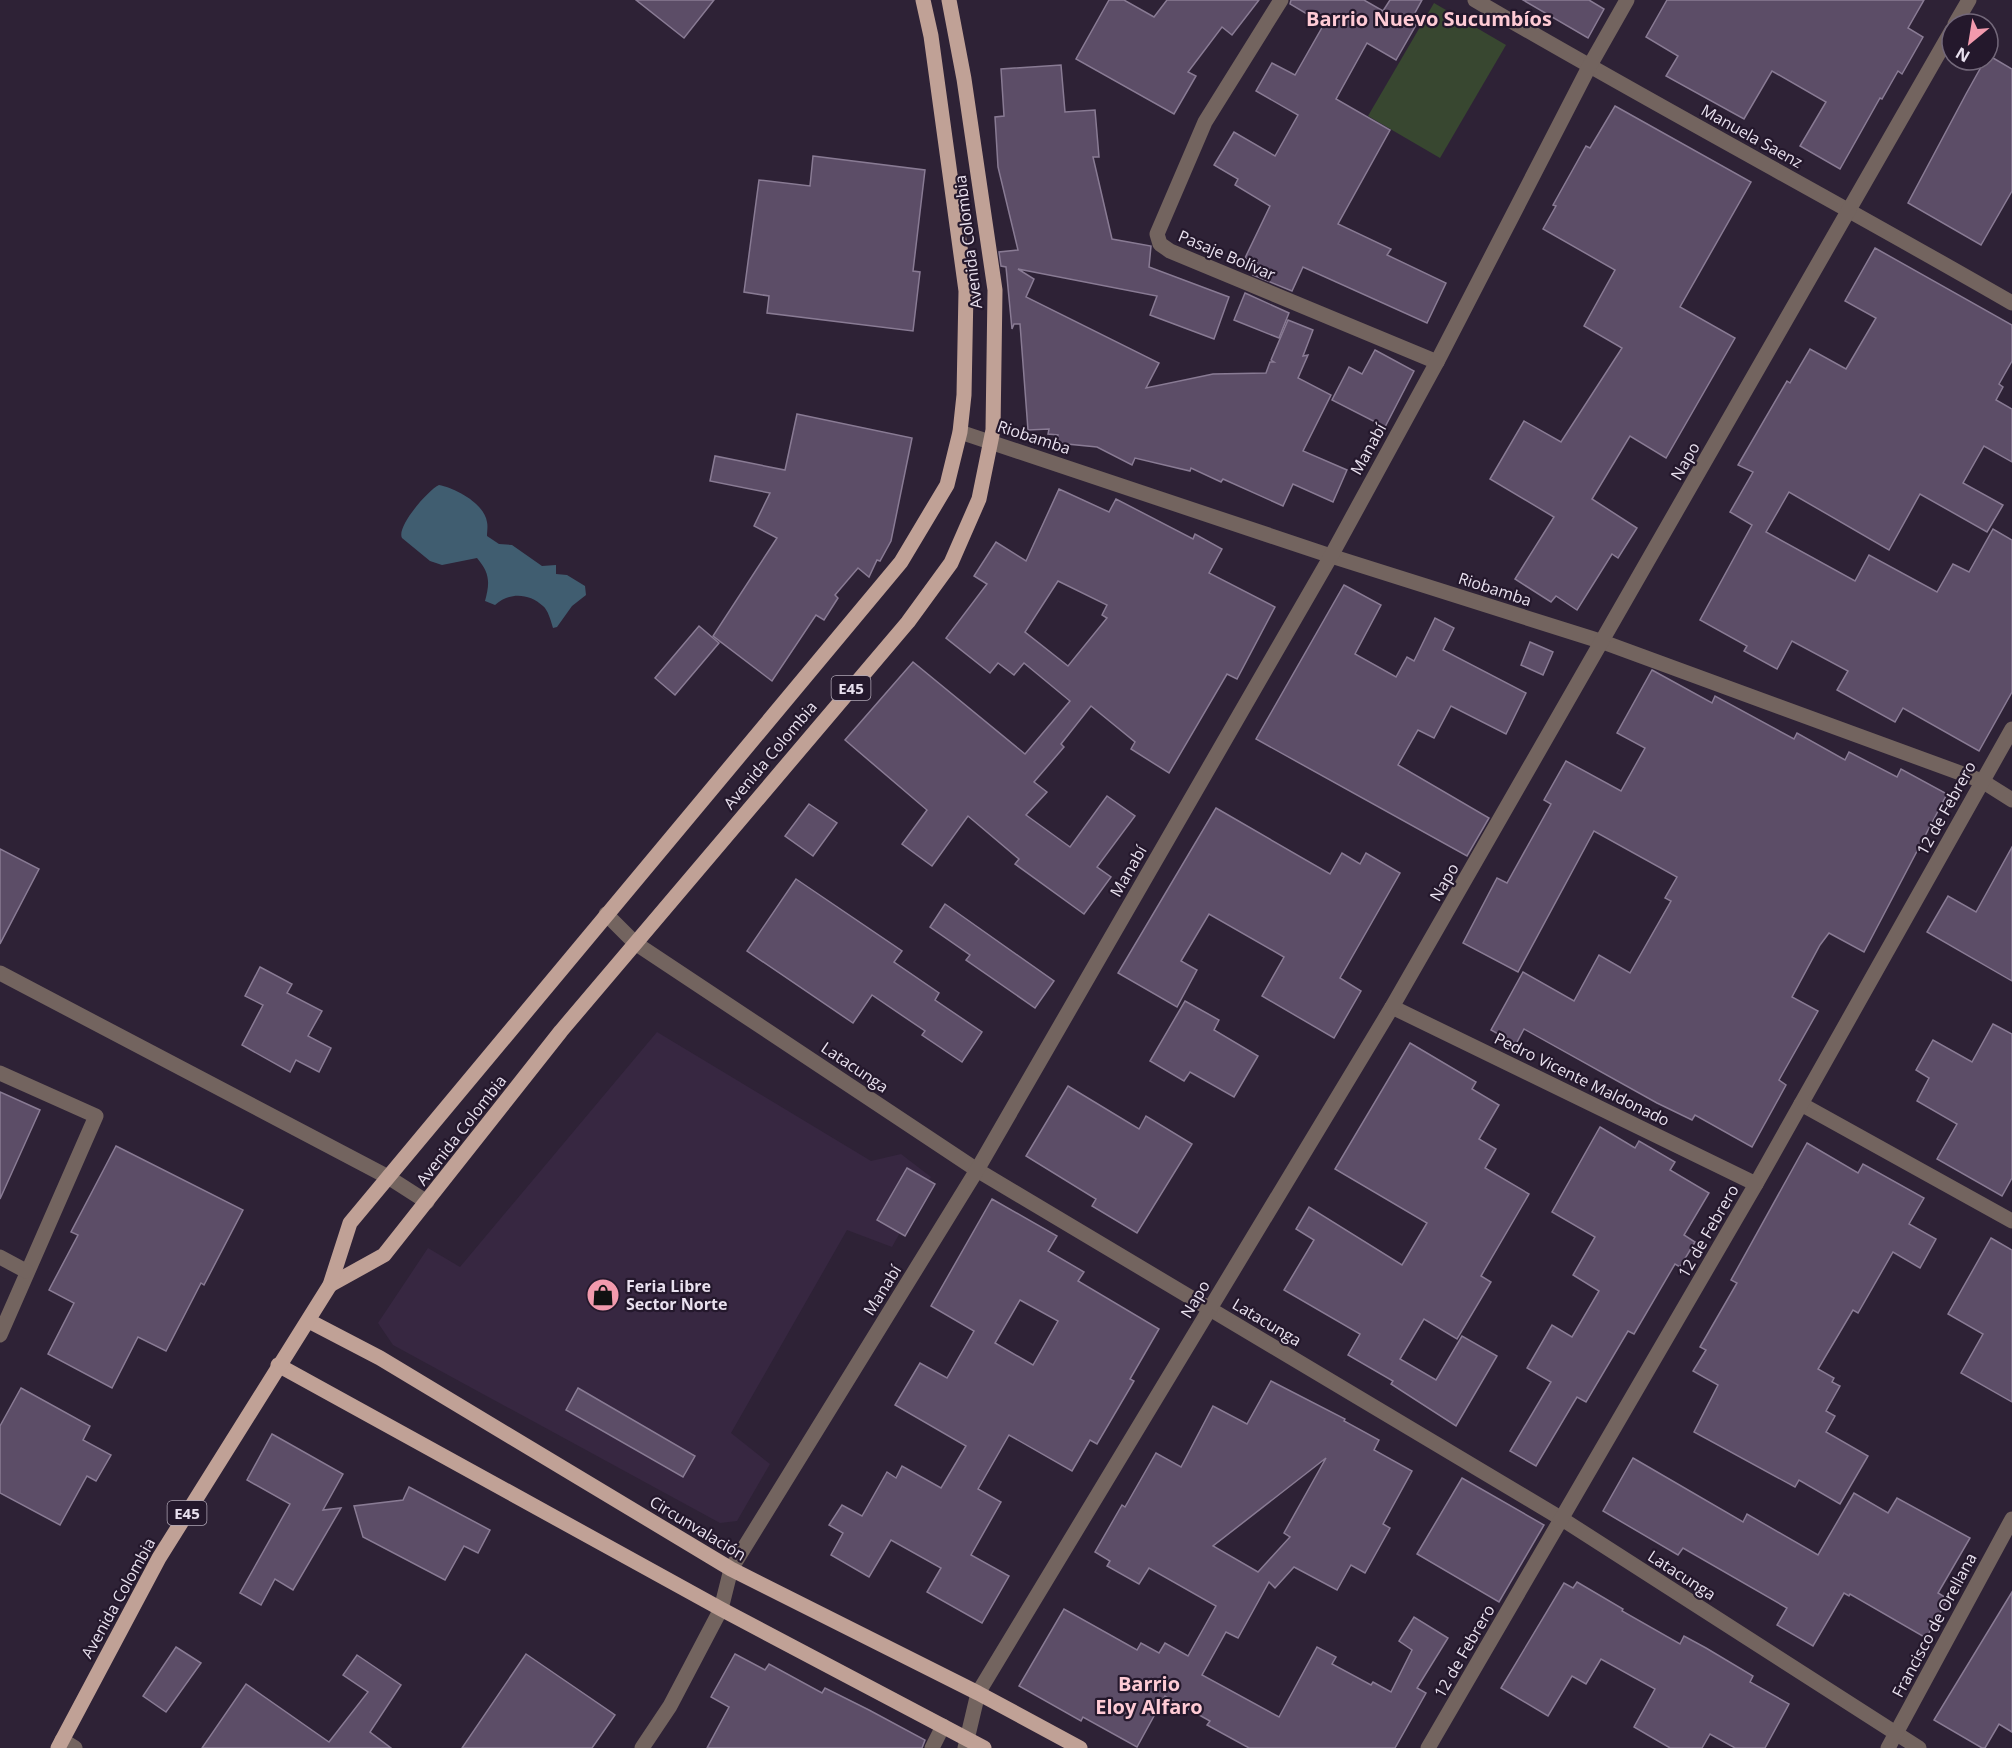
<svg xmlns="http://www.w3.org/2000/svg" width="2012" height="1748" font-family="'Open Sans',sans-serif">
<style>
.built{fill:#372741}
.green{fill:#384730}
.water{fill:#405d70}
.building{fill:#5c4d67;stroke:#897b94;stroke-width:1.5;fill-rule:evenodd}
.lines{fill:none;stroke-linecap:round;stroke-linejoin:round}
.minor{stroke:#73645f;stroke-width:15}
.major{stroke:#c0a196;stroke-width:15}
.labels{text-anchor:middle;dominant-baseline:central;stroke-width:4.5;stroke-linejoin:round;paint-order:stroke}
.shield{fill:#24182c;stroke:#aea5b4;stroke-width:1.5}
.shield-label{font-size:15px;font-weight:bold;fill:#e9e1ef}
.street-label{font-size:16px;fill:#e9e1ef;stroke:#24182c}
.poi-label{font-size:16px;font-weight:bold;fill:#e9e1ef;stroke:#24182c;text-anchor:start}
.quarter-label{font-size:20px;font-weight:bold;fill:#ffcbd5;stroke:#24182c}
</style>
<rect width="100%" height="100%" fill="#2e2236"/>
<polygon class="built" points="657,1032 871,1161 901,1154 931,1177 892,1247 847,1230 731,1433 770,1464 737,1521 720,1523 393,1345 378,1323 428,1248 460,1267"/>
<polygon class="green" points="1434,3 1506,45 1440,158 1368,116"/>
<path class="water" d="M439,485C455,488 484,503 487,522C488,526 487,532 487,536L499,544L512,545L542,566L556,565V574L567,575L585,586L586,595L572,606L557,627L553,628C551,621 548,610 543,606C529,593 509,592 495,605L485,601C490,583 490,573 477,558L442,565L430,561L402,538C396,527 428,490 439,485Z"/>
<g class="building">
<polygon points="636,0 714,0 684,38"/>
<polygon points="1109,0 1124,0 1154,17 1167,0 1259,0 1232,35 1222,27 1188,72 1196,76 1174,114 1076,59"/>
<polygon points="1291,0 1364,0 1383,11 1390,0 1422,0 1410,22 1416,25 1396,60 1367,43 1336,99 1390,130 1338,224 1391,249 1387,255 1446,283 1427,323 1303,267 1292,291 1253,275 1257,263 1245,258 1270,206 1235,185 1238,179 1214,165 1234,132 1275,156 1298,115 1256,91 1272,63 1295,75 1324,24 1290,4"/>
<polygon points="1523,0 1589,0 1604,9 1588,38"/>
<polygon points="1667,0 1924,0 1908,28 1923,37 1902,74 1898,71 1882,99 1880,98 1840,169 1800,146 1826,102 1772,71 1744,119 1666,76 1678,56 1646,37"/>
<polygon points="1988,55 2012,69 2012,191 1981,245 1908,203 1966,94 1985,60 1988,60"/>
<polygon points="1061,65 1065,112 1095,110 1099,157 1093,157 1112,239 1151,246 1149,267 1229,297 1214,339 1150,315 1157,296 1018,269 1034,279 1026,297 1159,363 1146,388 1213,374 1266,373 1270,362 1274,362 1271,360 1288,320 1313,330 1303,356 1308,355 1298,378 1331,395 1303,451 1347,470 1333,502 1293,484 1283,506 1223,479 1221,482 1191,468 1190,471 1135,458 1132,465 1097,447 1057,443 1058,435 1048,434 1049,429 1028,430 1020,324 1014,324 1012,329 1006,267 1001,266 999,252 1018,250 998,167 995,117 1004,116 1001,69"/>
<polygon points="1615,106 1751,182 1680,307 1735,338 1666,458 1630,436 1592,499 1637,528 1618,558 1612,554 1577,610 1556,596 1551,602 1515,579 1554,517 1490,479 1524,421 1561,442 1622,348 1584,326 1615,270 1543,229 1556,206 1553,205 1586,146 1590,148"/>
<polygon points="813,156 925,170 913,271 920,272 913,331 767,313 769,296 744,292 759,180 810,186"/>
<polygon points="1875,248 2012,325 2012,361 1999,384 2003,387 1996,400 2012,409 2012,462 1984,446 1963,483 2003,505 1987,532 1920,494 1889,550 1789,492 1766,532 1855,581 1869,555 1937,592 1953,564 1969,572 1993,529 2012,540 2012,692 1979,751 1903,708 1895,722 1837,690 1848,671 1792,641 1777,669 1744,651 1747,646 1700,620 1752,525 1730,512 1753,472 1738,465 1787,381 1790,383 1810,349 1846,369 1876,318 1845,301"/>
<polygon points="1245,293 1289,313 1279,338 1234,320"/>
<polygon points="1375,350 1414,371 1385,427 1332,400 1349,367 1362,374"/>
<polygon points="797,414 912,438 891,541 880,561 877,560 869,577 858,568 835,595 838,598 824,620 816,615 772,681 713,636 777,538 754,526 770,493 710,481 715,456 785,470"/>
<path d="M1059,489L1109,512L1116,499L1193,539L1195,534L1222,549L1209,573L1275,607L1237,679L1227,674L1169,773L1131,749L1135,742L1091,706L1061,744L1064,747L1034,782L1047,792L1026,815L1070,847L1107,796L1135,816L1097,867L1111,877L1084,914L1015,864L1019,859L968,816L932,866L902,844L927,810L845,740L913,662L1025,754L1070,701L1024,663L1014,675L998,663L990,673L946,638L987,584L974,576L996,542L1026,561ZM1058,581L1107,605L1102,615L1107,618L1068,666L1025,632Z"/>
<polygon points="1344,585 1381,605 1355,654 1396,677 1407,657 1414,661 1435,618 1454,628 1443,650 1526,693 1506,734 1451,706 1434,738 1418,730 1398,765 1489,818 1467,856 1256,739"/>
<polygon points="699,626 719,643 675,695 655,678"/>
<polygon points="1530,642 1553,652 1543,675 1521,665"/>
<polygon points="1652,670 1712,703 1715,696 1794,739 1797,733 1845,760 1849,752 1897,777 1901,769 1947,794 1864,952 1829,933 1820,945 1792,997 1818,1011 1779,1080 1786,1085 1752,1147 1695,1115 1692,1120 1657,1103 1524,1029 1516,1044 1491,1030 1523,972 1574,1001 1599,955 1630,973 1671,901 1665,898 1677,877 1594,831 1518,972 1463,943 1497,878 1507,883 1551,804 1544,800 1566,761 1621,791 1645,748 1617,733"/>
<polygon points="809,804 837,823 813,856 785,836"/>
<polygon points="1216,808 1330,874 1342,853 1360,864 1366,853 1400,873 1340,978 1361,991 1334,1038 1262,996 1284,957 1209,914 1181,961 1197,970 1177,1007 1118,973"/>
<polygon points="2012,847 2012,981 1927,932 1948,896 1976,912"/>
<polygon points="0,849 39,869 0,944"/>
<polygon points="796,879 902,951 894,962 939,993 935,1000 982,1032 962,1062 922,1035 925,1031 872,995 853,1023 747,951"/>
<polygon points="945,904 1054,981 1035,1008 966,960 970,955 930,927"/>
<polygon points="260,967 292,984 287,993 322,1011 308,1036 331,1048 319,1072 296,1060 290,1072 242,1045 263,1005 245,996"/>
<polygon points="1185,1001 1219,1020 1214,1030 1258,1056 1234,1097 1190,1072 1184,1081 1150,1061"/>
<polygon points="1993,1024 2012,1034 2012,1178 2002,1196 1937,1159 1957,1124 1917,1101 1929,1078 1916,1070 1933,1040 1972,1062"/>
<polygon points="1410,1043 1476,1082 1472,1089 1499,1105 1479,1139 1496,1149 1485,1168 1529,1194 1481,1276 1491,1282 1457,1339 1424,1319 1400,1359 1436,1380 1462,1336 1497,1356 1456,1426 1391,1384 1393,1381 1348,1355 1360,1334 1284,1290 1314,1240 1296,1229 1309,1207 1402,1265 1427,1223 1335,1169"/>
<polygon points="1068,1086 1139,1129 1146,1116 1192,1144 1137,1233 1092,1206 1096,1199 1026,1156"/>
<polygon points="0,1092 40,1110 0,1199"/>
<polygon points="1600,1127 1635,1148 1639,1141 1675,1162 1670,1170 1709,1193 1684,1235 1695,1242 1680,1267 1675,1264 1634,1334 1628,1331 1586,1402 1577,1397 1536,1466 1510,1451 1551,1382 1527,1368 1552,1325 1572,1337 1599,1291 1573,1275 1595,1237 1552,1212"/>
<polygon points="1807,1143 1858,1173 1863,1164 1924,1198 1909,1224 1936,1239 1920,1268 1893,1252 1858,1313 1853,1310 1818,1369 1834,1378 1832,1382 1840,1386 1826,1411 1835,1416 1826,1432 1868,1456 1840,1504 1799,1480 1795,1487 1694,1432 1718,1385 1693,1371 1706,1350 1700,1347 1737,1283 1731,1280"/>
<polygon points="116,1146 243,1210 204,1285 201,1283 166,1351 138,1337 112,1388 48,1354 74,1303 49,1290 78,1235 71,1232"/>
<polygon points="907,1168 935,1184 905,1236 877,1220"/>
<path d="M992,1199L1057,1236L1048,1251L1084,1272L1078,1281L1159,1329L1130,1379L1134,1381L1097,1444L1090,1440L1072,1471L1009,1435L978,1489L1001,1502L971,1555L1009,1576L982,1623L927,1592L941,1568L891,1540L869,1577L831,1555L843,1533L829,1525L842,1505L862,1516L887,1472L896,1478L902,1466L941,1488L966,1446L895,1405L920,1363L947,1378L974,1331L931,1306ZM1020,1300L1058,1321L1033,1365L995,1343Z"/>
<polygon points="1991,1238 2012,1250 2012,1402 1961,1373 1983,1334 1948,1314"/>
<path d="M1271,1381L1345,1419L1344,1421L1379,1440L1374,1450L1412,1471L1383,1524L1390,1528L1365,1573L1351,1565L1337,1590L1294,1567L1275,1588L1269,1582L1238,1638L1226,1632L1202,1675L1279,1717L1317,1647L1336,1657L1332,1664L1371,1685L1373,1682L1391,1692L1412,1650L1399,1641L1414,1617L1448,1638L1417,1688L1426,1693L1395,1748H1249L1207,1725L1210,1721L1165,1696L1137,1747L1083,1717L1081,1721L1019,1686L1064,1609L1137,1650L1141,1643L1159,1653L1165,1643L1188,1656L1216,1606L1149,1568L1139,1584L1107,1566L1110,1561L1095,1552L1122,1505L1125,1507L1156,1453L1181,1467L1213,1406L1247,1424ZM1326,1458L1284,1533L1290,1537L1258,1572L1213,1546Z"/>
<polygon points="21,1388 90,1426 83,1440 111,1455 96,1481 87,1476 60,1525 0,1493 0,1426"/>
<polygon points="578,1388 695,1456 683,1477 566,1410"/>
<polygon points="272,1434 343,1474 323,1510 341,1508 293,1590 275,1579 261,1605 240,1593 290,1504 247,1480"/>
<polygon points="1633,1458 1743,1522 1747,1514 1818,1555 1854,1493 1888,1513 1897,1498 1970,1538 1938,1593 1948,1599 1926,1638 1850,1594 1849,1596 1844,1593 1813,1646 1777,1625 1787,1608 1683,1548 1678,1555 1603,1511"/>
<polygon points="1462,1478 1544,1525 1499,1602 1417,1554"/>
<polygon points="409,1487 490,1530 478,1553 464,1546 445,1580 363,1537 354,1506 403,1500"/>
<polygon points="1577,1582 1623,1609 1622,1611 1680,1644 1684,1636 1706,1648 1753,1676 1750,1682 1789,1704 1765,1748 1735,1748 1710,1734 1702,1748 1670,1748 1634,1727 1655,1689 1601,1659 1586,1684 1572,1676 1548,1716 1501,1688 1564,1583 1573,1588"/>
<polygon points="2012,1592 2012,1732 1999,1724 1985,1748 1982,1748 1934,1720"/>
<polygon points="176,1647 201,1663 166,1712 143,1696"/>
<polygon points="526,1654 615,1715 592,1748 462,1748"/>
<polygon points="735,1654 765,1670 769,1664 822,1693 825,1688 869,1710 925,1740 922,1748 707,1748 729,1707 711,1697"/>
<polygon points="357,1655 401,1685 370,1732 391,1748 202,1748 246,1684 329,1742 368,1692 343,1675"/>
</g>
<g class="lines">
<g class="minor">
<polyline points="1281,0 1205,122 1157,234 1160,244 1170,251 1437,362"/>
<path d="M1475,0C1652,104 1834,200 2012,303"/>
<polyline points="1955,24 1969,0"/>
<polyline points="960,432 1331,556 1603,642 1982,781 2012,800"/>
<polyline points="606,914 635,943 977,1170 1562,1519 1919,1748"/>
<polyline points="0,973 388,1177 427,1202"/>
<polyline points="1392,1007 1756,1184"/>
<polyline points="0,1073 96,1116 0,1335"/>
<polyline points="1801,1104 2012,1221"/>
<polyline points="0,1257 26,1271"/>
<polyline points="62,1740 75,1748"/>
<polyline points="642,1748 670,1706 721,1609 731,1569 977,1170 1331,556 1437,362 1589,67 1627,0"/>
<polyline points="932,1748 943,1726"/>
<polyline points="965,1748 978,1693 1392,1007 1952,30"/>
<polyline points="1428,1748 1756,1184 2012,729"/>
<polyline points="1888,1748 2012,1519"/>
</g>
<g class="major">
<polyline points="330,1285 384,1255 561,1031 908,622 951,563 979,499 993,430 995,290 964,79 949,0"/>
<polyline points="309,1321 380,1358 731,1569 978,1693 1080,1748"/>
<polyline points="278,1365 721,1609 984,1748"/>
<polyline points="58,1748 159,1558 330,1285 350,1223 901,562 947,485 960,432 964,395 966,291 931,36 923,0"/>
</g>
</g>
<defs>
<g id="shop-disc" transform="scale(1.725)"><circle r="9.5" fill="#f29aad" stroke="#24182c"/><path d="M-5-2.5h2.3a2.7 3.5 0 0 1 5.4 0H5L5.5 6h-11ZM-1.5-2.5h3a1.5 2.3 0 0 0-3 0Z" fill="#111"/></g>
</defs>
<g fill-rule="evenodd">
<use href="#shop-disc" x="603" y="1295"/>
</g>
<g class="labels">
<g class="shield">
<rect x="831.5" y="676" width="39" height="24" rx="4.5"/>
<rect x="167.5" y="1501" width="39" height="24" rx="4.5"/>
</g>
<g class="shield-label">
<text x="851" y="688">E45</text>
<text x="187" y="1513">E45</text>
</g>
<g class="street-label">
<text transform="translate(1752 136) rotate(29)">Manuela Saenz</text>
<text transform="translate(968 242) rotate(-97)">Avenida Colombia</text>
<text transform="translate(1227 255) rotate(23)">Pasaje Bolívar</text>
<text transform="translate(1034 437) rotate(18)">Riobamba</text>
<text transform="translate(1368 449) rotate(-61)">Manabí</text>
<text transform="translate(1685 461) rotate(-60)">Napo</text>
<text transform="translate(1495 589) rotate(18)">Riobamba</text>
<text transform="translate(770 755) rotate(-50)">Avenida Colombia</text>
<text transform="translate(1946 808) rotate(-61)">12 de Febrero</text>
<text transform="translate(1128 871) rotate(-60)">Manabí</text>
<text transform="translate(1444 882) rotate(-60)">Napo</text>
<text transform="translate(855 1067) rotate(34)">Latacunga</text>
<text transform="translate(1582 1079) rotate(26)">Pedro Vicente Maldonado</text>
<text transform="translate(461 1130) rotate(-52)">Avenida Colombia</text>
<text transform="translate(1708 1231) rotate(-60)">12 de Febrero</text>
<text transform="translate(882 1290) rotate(-58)">Manabí</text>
<text transform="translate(1195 1299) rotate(-59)">Napo</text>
<text transform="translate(1267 1322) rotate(31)">Latacunga</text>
<text transform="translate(698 1528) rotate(31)">Circunvalación</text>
<text transform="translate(1682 1575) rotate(33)">Latacunga</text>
<text transform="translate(118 1598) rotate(-61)">Avenida Colombia</text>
<text transform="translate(1934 1625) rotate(-62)">Francisco de Orellana</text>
<text transform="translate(1464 1651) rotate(-60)">12 de Febrero</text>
</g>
<g class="poi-label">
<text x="626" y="1286">Feria Libre<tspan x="626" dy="18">Sector Norte</tspan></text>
</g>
<g class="quarter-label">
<text x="1429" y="18">Barrio Nuevo Sucumbíos</text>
<text x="1149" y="1683">Barrio<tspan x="1149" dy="23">Eloy Alfaro</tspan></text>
</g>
</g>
<g transform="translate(1970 42) rotate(210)"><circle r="28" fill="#24182c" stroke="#73687a" stroke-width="1.5"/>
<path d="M0-4.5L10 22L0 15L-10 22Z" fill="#f29aad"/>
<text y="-9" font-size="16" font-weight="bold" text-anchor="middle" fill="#e9e1ef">N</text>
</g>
</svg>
